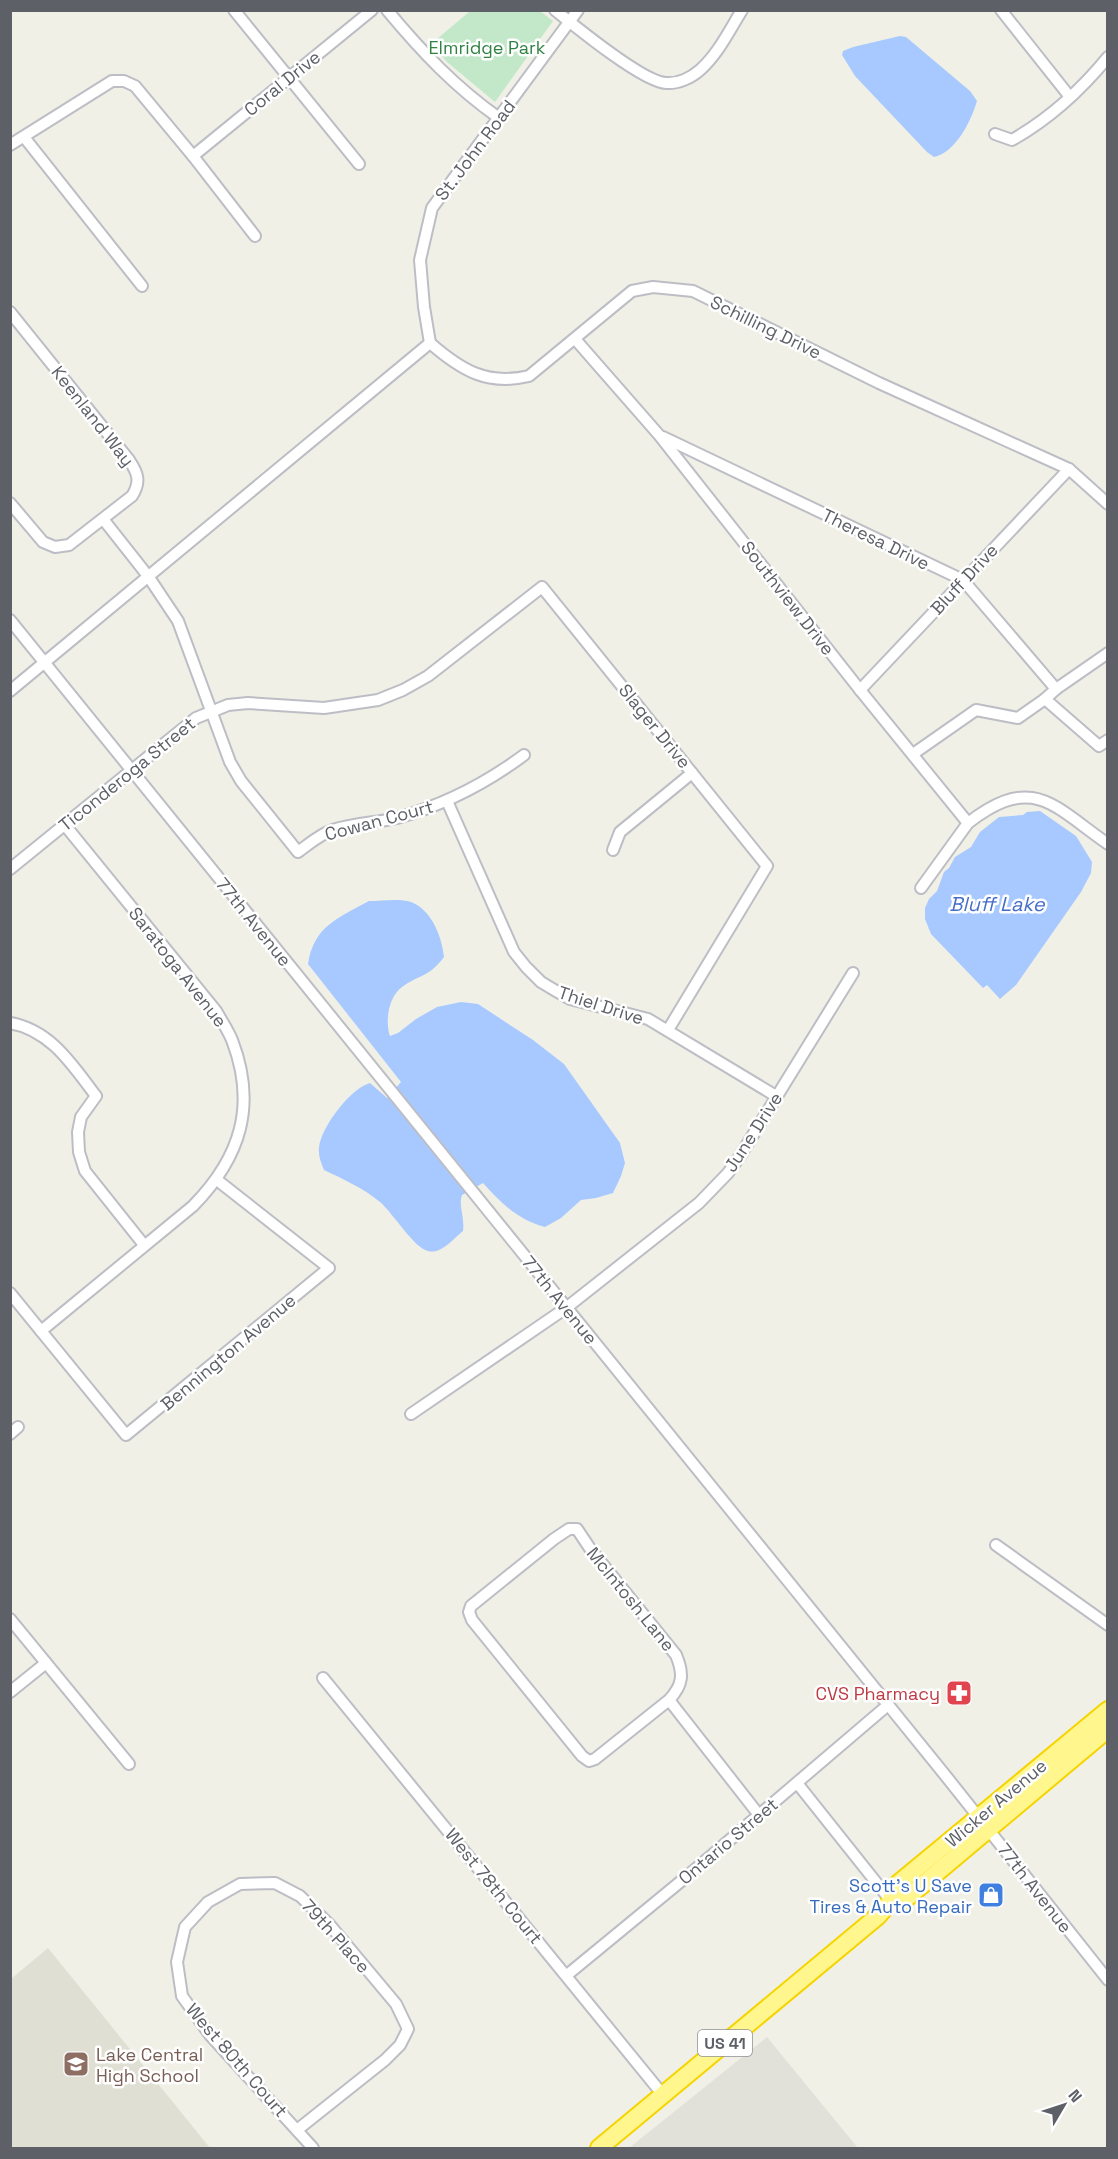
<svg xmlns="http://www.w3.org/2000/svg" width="1118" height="2159" font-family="'Space Grotesk',sans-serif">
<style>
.industrial{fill:#e1e1da}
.education{fill:#e0dfd4}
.green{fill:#c2e8c9}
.water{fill:#a7c9ff}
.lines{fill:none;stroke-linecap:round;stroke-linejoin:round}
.minor-casing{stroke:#bdbec5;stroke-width:14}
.highway-casing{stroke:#f6d400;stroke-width:20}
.minor{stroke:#fff;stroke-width:10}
.highway{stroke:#fff68e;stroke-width:16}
.labels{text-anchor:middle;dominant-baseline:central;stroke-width:5;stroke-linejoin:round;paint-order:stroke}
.shield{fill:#fff;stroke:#8e9095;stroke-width:1.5}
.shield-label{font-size:16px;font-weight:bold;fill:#5d6067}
.park-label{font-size:18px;fill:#318243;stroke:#fff}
.street-label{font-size:18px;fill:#5d6067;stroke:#fff}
.health-label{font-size:18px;fill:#be3a42;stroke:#fff;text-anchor:end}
.shop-label{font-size:18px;fill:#366cbe;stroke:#fff;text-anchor:end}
.education-label{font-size:18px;fill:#785e54;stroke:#fff;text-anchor:start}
.water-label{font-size:20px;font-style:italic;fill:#456ec7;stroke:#fff}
</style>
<rect width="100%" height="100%" fill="#f0f0e6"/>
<polygon class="industrial" points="767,2037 858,2148 629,2148"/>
<polygon class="education" points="48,1948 210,2148 11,2148 11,1979"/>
<polygon class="green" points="468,11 540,11 553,21 495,102 447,62 431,44 469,12"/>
<g class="water">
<path d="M900,36L906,37L970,91L977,101C971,121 956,152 934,157L927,152L855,76L842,55L843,51L853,47Z"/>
<polygon points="1040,811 1076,836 1092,862 1091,873 1081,892 1016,985 1000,999 987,985 983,988 931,934 925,919 925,908 929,899 937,891 944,872 949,868 955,857 971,847 980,832 999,817 1023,815 1027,812"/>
<path d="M369,901C381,901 400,898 411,902C432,910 442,937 444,957C428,978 420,974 402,987C388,997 385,1022 390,1036L398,1033L416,1019L437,1007L461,1002L478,1004L533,1040L564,1064L620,1143L625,1163L621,1176L613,1193L596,1198L581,1200L561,1218L545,1227C518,1220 501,1203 483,1183L462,1195C458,1206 465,1217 463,1231C454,1238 441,1255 428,1251C414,1248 393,1213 380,1202C363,1188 343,1179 324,1170C321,1163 318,1155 319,1147C322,1126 350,1089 370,1083L387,1098L401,1082L308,964C314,926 338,918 369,901Z"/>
</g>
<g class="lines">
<g class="minor-casing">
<g id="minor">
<polyline points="234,10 359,164"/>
<path d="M387,10C422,52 455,87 499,118"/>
<path d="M555,10C576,27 643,82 666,83C678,84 691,78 700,70C718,54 729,31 742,10"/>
<polyline points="1001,10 1070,97"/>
<path d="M995,134L1012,140C1049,119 1081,90 1108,57"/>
<polyline points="24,137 142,286"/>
<polyline points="10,145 112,81 124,81 135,86 193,156 255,236"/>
<polyline points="193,156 372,10"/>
<path d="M10,312L129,460C138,473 141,482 132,496L69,545L55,547L43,542L10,503"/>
<path d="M575,339L659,435L860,690L968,823C1033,773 1052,805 1108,844"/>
<path d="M430,343C461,370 487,386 529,376L632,291L653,287L693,291L879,383L1069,469L1108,504"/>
<polyline points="430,343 424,307 420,260 432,208 578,10"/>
<polyline points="663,437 963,580 1056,689 1045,699 1099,746 1108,740"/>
<path d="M103,519L148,576L178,621L230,762L241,781L298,852C309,844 320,834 333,830C354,823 376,823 397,818C444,805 485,784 524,755"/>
<polyline points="10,620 949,1780 1108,1980"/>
<polyline points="1056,689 1108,653"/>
<polyline points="860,690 1069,469"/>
<polyline points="10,691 430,343"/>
<polyline points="913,754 976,710 1018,718 1045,699"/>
<polyline points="447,801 514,952 526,967 541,982 556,991 570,999 648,1019 776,1096"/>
<polyline points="613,850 620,832 692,773"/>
<polyline points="10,869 196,718 228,705 248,703 324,708 378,700 403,690 428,676 542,587 767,866 668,1030"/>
<polyline points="921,888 968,823"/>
<path d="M10,1023C51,1030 73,1066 96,1096L81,1117L78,1132L79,1152L85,1171L144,1245"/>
<polyline points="10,1293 126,1435 329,1268 217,1180"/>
<path d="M41,1331L193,1206C241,1157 257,1105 232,1040C228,1030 221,1020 216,1011L64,824"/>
<polyline points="411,1414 566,1308 699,1203 728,1173 740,1156 853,973"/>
<polyline points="10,1434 18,1427"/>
<polyline points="996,1545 1108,1625"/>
<polyline points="10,1619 129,1764"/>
<polyline points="323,1678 663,2095"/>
<polyline points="10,1692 46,1663"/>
<path d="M669,1700L595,1759L589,1761L582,1756L472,1620L469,1612L471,1606L554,1539L569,1529H577L591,1550L676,1655C684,1674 683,1685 669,1700L759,1815"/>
<polyline points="797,1783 891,1901"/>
<polyline points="567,1975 691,1873 888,1705"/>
<polyline points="297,2130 385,2060 400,2045 408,2029 396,2004 329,1924 300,1896 275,1883 240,1884 208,1902 185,1927 177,1962 182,1996 210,2035 313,2148"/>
</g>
</g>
<g class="highway-casing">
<g id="highway">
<polyline points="891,1901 903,1901 1108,1729"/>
<polyline points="599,2148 878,1916 891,1901 894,1887 1108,1710"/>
</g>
</g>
<use href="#minor" class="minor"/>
<use href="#highway" class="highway"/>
</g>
<defs>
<g id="pharmacy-square" transform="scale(1.35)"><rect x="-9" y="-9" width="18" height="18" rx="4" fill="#e0444e" stroke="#fff"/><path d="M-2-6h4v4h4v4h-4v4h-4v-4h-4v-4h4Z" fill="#fff"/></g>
<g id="shop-square" transform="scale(1.35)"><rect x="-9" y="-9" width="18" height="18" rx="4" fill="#3f7fe0" stroke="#fff"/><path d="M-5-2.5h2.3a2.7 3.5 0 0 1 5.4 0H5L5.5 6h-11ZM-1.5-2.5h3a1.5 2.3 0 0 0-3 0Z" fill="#fff"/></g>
<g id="school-square" transform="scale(1.35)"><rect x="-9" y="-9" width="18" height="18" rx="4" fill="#8d6e63" stroke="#fff"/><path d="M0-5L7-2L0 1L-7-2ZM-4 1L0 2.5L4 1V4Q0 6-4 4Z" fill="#fff"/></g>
</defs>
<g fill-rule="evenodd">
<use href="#pharmacy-square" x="959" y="1693"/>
<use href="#shop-square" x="991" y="1895"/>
<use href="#school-square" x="76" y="2064"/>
</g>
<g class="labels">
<rect class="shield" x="698" y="2030" width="54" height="26" rx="4.5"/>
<g class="shield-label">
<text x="725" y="2043">US 41</text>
</g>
<g class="park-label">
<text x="487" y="47">Elmridge Park</text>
</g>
<g class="street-label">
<text transform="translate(282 83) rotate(-39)">Coral Drive</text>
<text transform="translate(475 150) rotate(-53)">St. John Road</text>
<text transform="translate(766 327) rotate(26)">Schilling Drive</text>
<text transform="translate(93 416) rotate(52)">Keenland Way</text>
<text transform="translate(876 539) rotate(26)">Theresa Drive</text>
<text transform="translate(964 579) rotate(-47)">Bluff Drive</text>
<text transform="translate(788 598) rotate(52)">Southview Drive</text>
<text transform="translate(655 726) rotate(51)">Slager Drive</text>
<text transform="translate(127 774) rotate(-39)">Ticonderoga Street</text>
<text transform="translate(379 820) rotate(-15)">Cowan Court</text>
<text transform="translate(254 922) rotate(51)">77th Avenue</text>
<text transform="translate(178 967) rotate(52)">Saratoga Avenue</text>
<text transform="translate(601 1005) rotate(18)">Thiel Drive</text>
<text transform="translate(753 1132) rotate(-57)">June Drive</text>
<text transform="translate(560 1300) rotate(51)">77th Avenue</text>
<text transform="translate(228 1352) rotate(-40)">Bennington Avenue</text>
<text transform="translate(631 1599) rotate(51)">Mclntosh Lane</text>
<text transform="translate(996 1803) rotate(-40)">Wicker Avenue</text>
<text transform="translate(728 1841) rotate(-40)">Ontario Street</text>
<text transform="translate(494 1886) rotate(51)">West 78th Court</text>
<text transform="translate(1035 1888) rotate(52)">77th Avenue</text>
<text transform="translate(336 1936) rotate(48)">79th Place</text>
<text transform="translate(237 2060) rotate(49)">West 80th Court</text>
</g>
<g class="health-label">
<text x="940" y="1693">CVS Pharmacy</text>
</g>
<g class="shop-label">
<text x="972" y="1885">Scott's U Save<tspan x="972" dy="21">Tires &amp; Auto Repair</tspan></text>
</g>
<g class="education-label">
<text x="96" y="2054">Lake Central<tspan x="96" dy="21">High School</tspan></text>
</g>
<g class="water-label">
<text x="997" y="904">Bluff Lake</text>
</g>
</g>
<rect width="1118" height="2159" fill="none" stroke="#5d6067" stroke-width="24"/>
<g transform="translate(1064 2105) rotate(51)" stroke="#ffffff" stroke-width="4.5" paint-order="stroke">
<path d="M0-4.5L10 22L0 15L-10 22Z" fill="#5d6067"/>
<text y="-9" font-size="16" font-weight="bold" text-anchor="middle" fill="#5d6067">N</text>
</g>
</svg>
